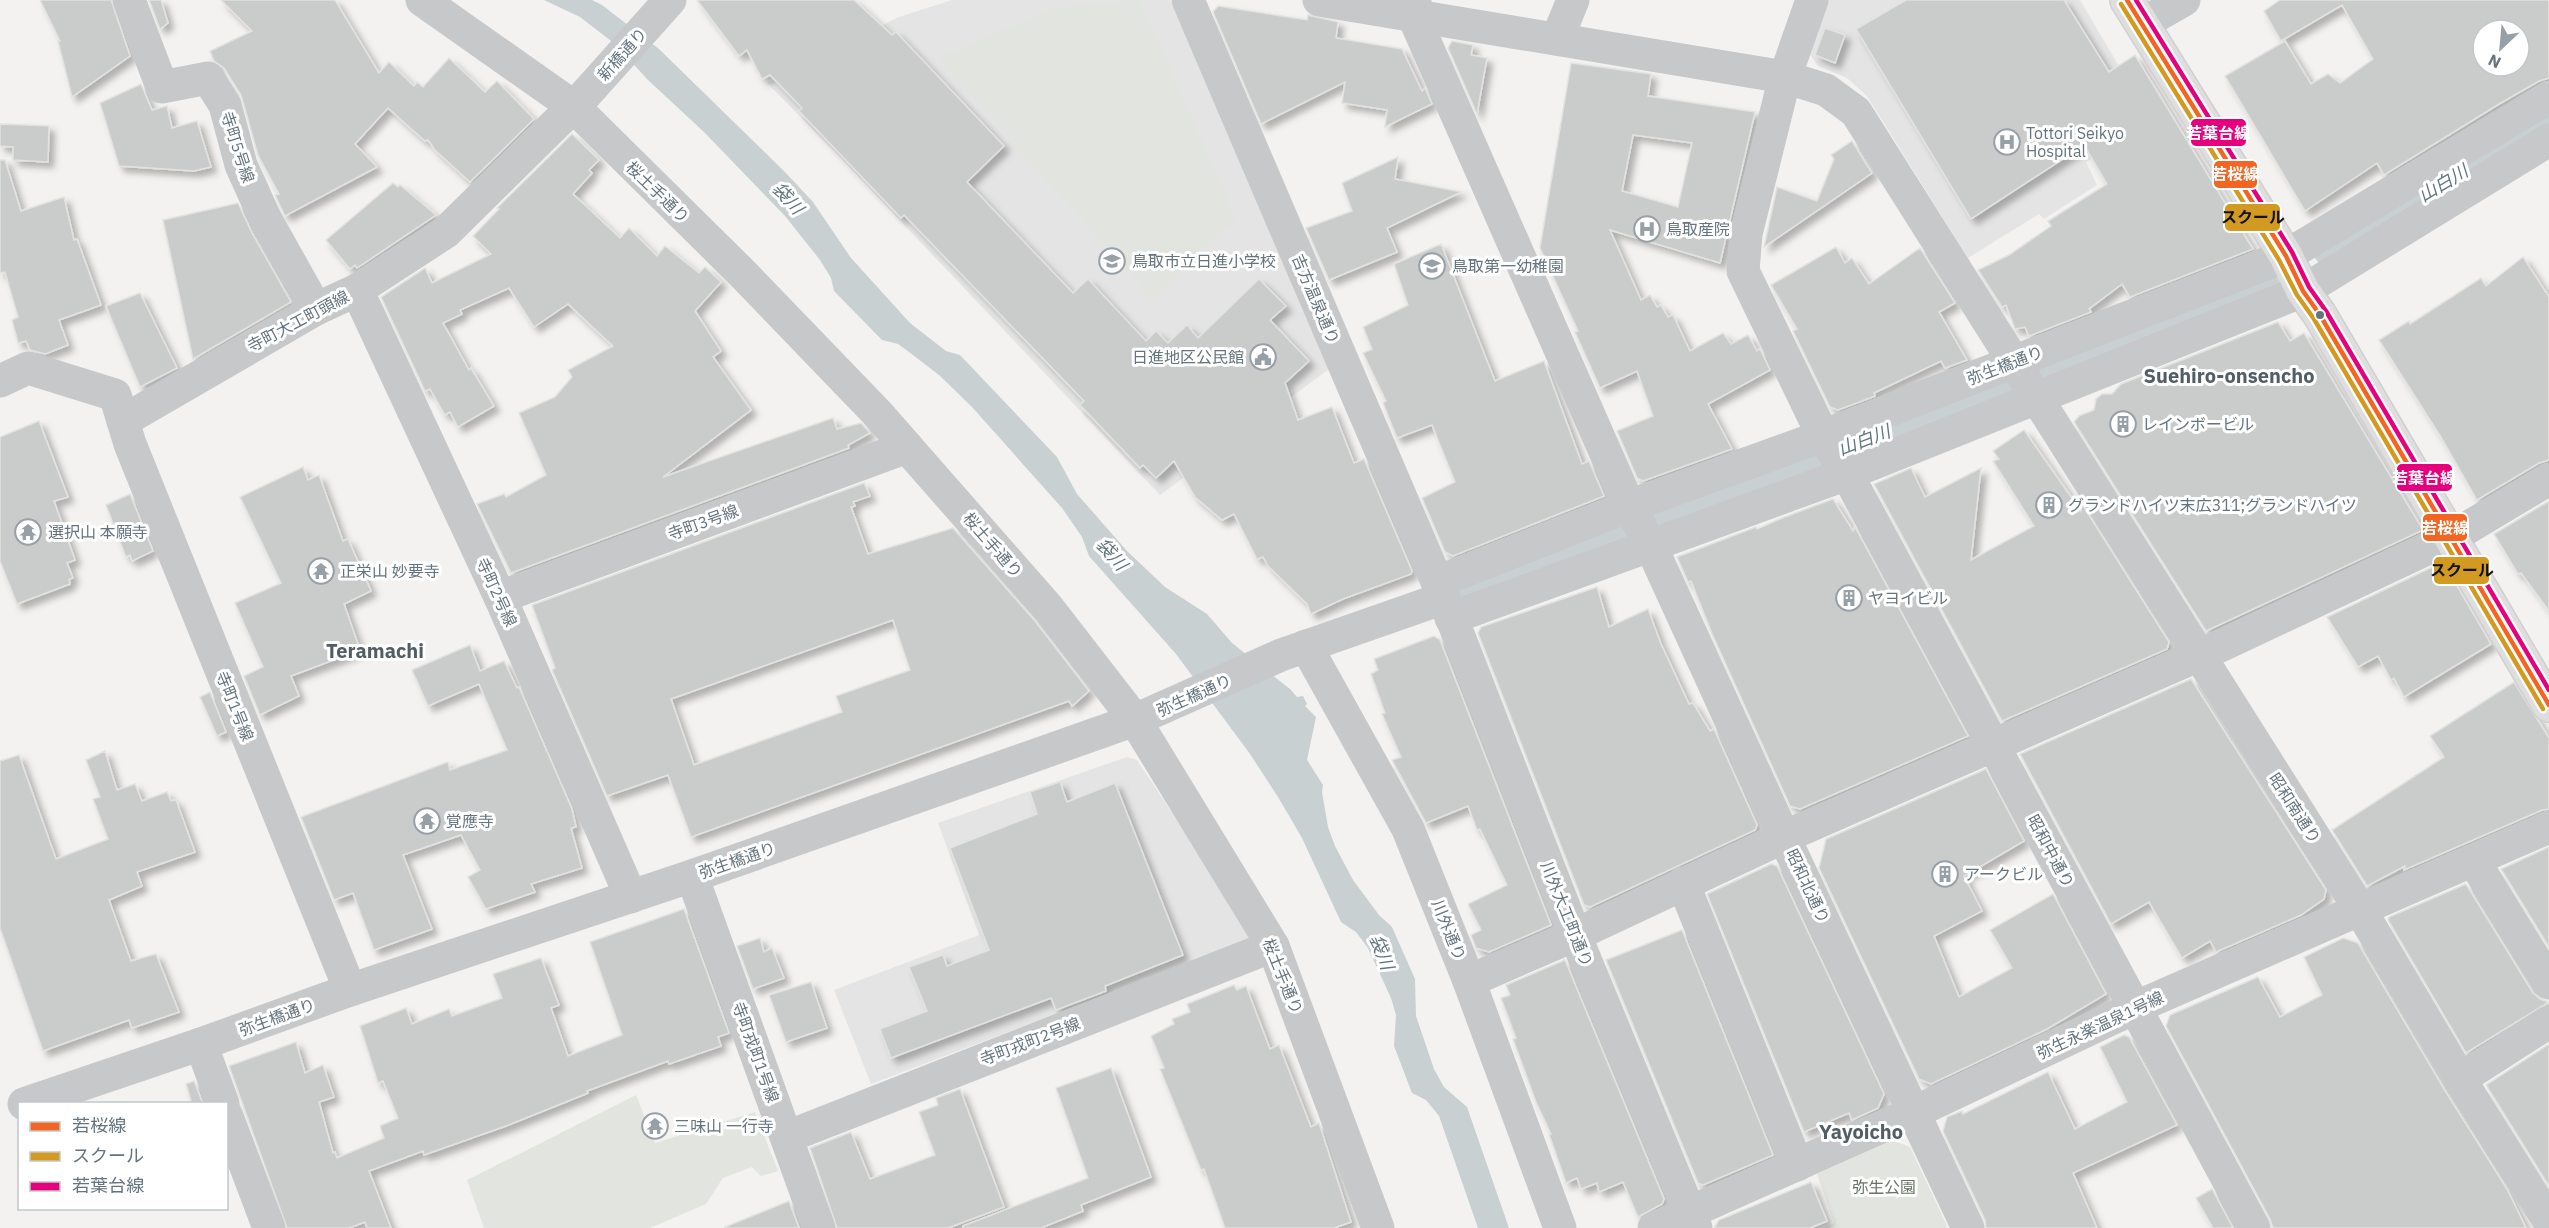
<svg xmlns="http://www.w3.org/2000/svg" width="2549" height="1228" font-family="'IBM Plex Sans','Noto Sans JP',sans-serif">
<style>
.built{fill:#e3e4e3}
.green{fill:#e2e5df}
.water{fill:#c8d0d2}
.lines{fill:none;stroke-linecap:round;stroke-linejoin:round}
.river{stroke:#c8d0d2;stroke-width:50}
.building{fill:#cacbcb;stroke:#e2e2e1;stroke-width:1.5;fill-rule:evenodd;filter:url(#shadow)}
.major-casing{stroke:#d0d0d1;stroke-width:36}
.minor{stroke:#c7c8c9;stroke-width:33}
.major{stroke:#dddedd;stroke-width:33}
.bus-1-casing{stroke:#fff;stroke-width:9}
.bus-2-casing{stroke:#fff;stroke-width:9}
.bus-3-casing{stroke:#fff;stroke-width:9}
.bus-1{stroke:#f26522;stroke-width:4.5}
.bus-2{stroke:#d29a20;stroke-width:4.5}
.bus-3{stroke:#e5007d;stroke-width:4.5}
.bus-dot{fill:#65747e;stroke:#fff;stroke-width:2}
.labels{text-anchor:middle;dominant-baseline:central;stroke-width:6;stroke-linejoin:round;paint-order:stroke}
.street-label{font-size:16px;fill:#65747e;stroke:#fff}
.poi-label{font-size:16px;fill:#65747e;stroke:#fff;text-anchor:start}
.park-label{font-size:16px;fill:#677663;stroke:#fff}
.water-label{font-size:18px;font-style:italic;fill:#60767c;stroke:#fff}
.quarter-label{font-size:20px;font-weight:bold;fill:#525d64;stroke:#fff}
.line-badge{stroke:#fff;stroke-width:2}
.badge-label{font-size:16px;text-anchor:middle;font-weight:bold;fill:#fff}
.pale-badge-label{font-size:16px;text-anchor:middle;font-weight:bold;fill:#111}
</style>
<defs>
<filter id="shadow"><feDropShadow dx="5.5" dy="5.5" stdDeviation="3" flood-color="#0004"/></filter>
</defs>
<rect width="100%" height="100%" fill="#f3f2f1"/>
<g class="built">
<polygon points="952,0 1170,0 1333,366 1160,495 838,155 767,83 899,17"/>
<polygon points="1827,0 2080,0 2152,122 2086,162 2097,185 2044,219 2039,214 1968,258 1867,96 1847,78 1818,66 1810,54"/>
<polygon points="1127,757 1137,760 1254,937 1245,942 871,1084 834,990 979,935 938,823"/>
</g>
<g class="green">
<polygon points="1140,0 1236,218 1152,299 938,58 1054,9"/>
<polygon points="636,1095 655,1143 755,1112 778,1171 761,1176 752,1167 723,1178 706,1204 650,1228 484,1228 467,1180"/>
<polygon points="1892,1140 1910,1147 1948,1228 1823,1228 1834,1223 1817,1174"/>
</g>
<polygon class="water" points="544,0 592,0 602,5 659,49 784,171 813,202 851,258 910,323 946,351 960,355 1057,457 1077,494 1127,551 1165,587 1207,614 1232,643 1290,689 1297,697 1303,696 1307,704 1305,706 1316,717 1307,760 1323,785 1322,792 1328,827 1335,846 1353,880 1379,915 1392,927 1415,979 1416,1016 1434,1069 1444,1087 1467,1107 1509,1228 1478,1228 1439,1116 1426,1100 1412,1093 1394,1046 1396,1015 1391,998 1368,948 1356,932 1341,922 1302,838 1278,797 1250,754 1176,654 1089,556 1082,537 1062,508 972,407 939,375 909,352 898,344 882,340 834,291 831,278 820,260 785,216 704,132 648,80 615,44 580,17"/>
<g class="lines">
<g class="river">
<polyline points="2337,246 2549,119"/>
<polyline points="1472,588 2256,292"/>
</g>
</g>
<g class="building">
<polygon points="40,0 111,0 130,56 72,97 58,41 60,41"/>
<polygon points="149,0 161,0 168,23 160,29"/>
<polygon points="221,0 335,0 379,73 389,62 414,86 417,82 423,87 449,58 485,92 497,81 534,119 470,182 435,150 428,140 425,141 388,108 355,144 377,167 285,216 275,195 279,194 258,155 241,95 224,68 214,61 210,51 252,31"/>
<polygon points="697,0 854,0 892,35 896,32 1004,146 967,182 1073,293 1088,279 1146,341 1156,331 1168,343 1187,325 1198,338 1259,279 1286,306 1270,320 1309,361 1285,383 1298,420 1332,407 1354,463 1364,459 1412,571 1411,574 1343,599 1311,614 1307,604 1268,566 1263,557 1257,559 1234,514 1222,520 1195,497 1174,461 1156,478 1143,465 1140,468 1080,405 1084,401 904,215 901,218 799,111 802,108 770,75 762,79 747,50 739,56"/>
<polygon points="1906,0 2064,0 2109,72 2135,55 2253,249 2130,297 2122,284 2089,309 2091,312 2029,336 2025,327 2015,329 2006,305 2002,307 1978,270 2009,255 2051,226 2048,221 2107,184 2084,145 1971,219 1856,29"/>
<path d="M2280,0H2549V78L2539,81L2499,104L2384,175L2377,163L2305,211L2225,76L2285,41L2311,84L2328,74L2340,83L2373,59L2342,5L2281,41L2264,11ZM2483,30H2519V66H2483Z"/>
<polygon points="1218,6 1307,20 1308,15 1338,22 1336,38 1402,49 1422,91 1425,88 1432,104 1385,127 1387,110 1342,103 1345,82 1261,124 1213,12"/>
<polygon points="1825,28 1845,35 1835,63 1815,55"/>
<polygon points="1452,41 1473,45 1471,55 1487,58 1477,114 1448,48"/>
<path d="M1571,63L1651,74L1648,96L1755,112L1720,263L1610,230L1641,300L1650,295L1657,307L1661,305L1668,317L1673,315L1690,351L1723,333L1731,344L1748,335L1757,351L1760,349L1770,370L1708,404L1732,449L1643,481L1637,478L1617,431L1653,416L1637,371L1600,388L1575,332L1578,331L1540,248ZM1633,135L1692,143L1678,207L1622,191Z"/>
<polygon points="141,84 152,110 167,106 172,128 197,121 211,167 194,171 119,166 100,103"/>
<polygon points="0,124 49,126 48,162 13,160 13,147 0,146"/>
<polygon points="572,134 599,160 589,170 592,173 573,194 620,238 629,228 657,256 665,246 699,273 705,267 721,282 695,311 721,351 713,357 751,410 663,477 833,418 837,429 861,423 870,433 848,445 849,448 511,573 477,504 504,494 506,497 546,475 519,413 555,397 572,377 568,370 613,346 568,304 534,327 509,288 460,310 462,314 443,323 469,370 471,368 494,406 458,427 450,412 445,415 430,389 425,391 381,297 425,268 432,283 491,254 473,236 499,209 497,208"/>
<polygon points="1852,141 1872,173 1764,247 1777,187 1817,201 1834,159 1831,155"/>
<polygon points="1398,157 1395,179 1461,192 1387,228 1397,252 1329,280 1306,228 1352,211 1342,183"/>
<polygon points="0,160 5,160 21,211 64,197 74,240 77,239 101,305 59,320 68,345 45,354 30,350 26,341 18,343 12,320 18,317 5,272 0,273"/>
<polygon points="393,183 398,187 400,185 436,215 357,268 355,265 350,269 326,240"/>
<polygon points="238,203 252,233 291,302 193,359 163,220"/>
<polygon points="1441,244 1495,381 1544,361 1582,464 1589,461 1604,496 1453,556 1445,552 1422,498 1455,482 1432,425 1397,438 1383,403 1386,401 1363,353 1372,349 1363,327 1408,305 1394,264"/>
<polygon points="1836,247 1845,263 1852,258 1869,284 1920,248 1955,303 1939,312 1967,360 1945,368 1941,361 1874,393 1875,396 1838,410 1830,407 1793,331 1797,329 1771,285"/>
<polygon points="2523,257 2549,297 2549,460 2539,463 2477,500 2441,437 2379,340 2409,321 2410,324 2481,278 2486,286"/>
<polygon points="140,293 177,368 140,387 106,306"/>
<polygon points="2278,322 2290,341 2304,333 2423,530 2206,631 2074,422 2079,416 2094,410 2096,399 2102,394 2112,394 2121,384"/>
<polygon points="39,421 68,497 54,501 75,560 67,563 73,578 69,579 70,584 17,604 0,561 0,437"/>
<polygon points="2024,430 2081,511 2080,501 2169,642 2167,649 2002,721 1874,484 1911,468 1925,497 1981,468 1971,560 2034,526 1993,461 1999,459 1993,451"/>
<polygon points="303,467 308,480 319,475 343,541 348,539 371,591 344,604 360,650 291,676 299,696 260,715 244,676 263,667 235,603 281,583 240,497"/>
<path d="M864,483L870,496L853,502L855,506L851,507L868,554L953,528L1035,621L1089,691L1072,706L1069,701L691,837L668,775L607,796L552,670L555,668L532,605ZM893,620L910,670L836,696L842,712L694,765L671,699Z"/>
<polygon points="130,494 153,551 132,561 130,555 126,557 106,505"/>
<polygon points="1833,499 1853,531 1855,527 1968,736 1800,809 1790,806 1713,636 1691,581 1688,582 1677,557 1756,527 1757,529 1782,518"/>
<polygon points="2549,501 2549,611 2521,573 2518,574 2494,534"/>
<polygon points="2443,562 2491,644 2404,697 2394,678 2391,680 2378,656 2358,667 2327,617"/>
<polygon points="1597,587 1609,627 1648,609 1661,644 1689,704 1693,703 1710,731 1714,729 1757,825 1755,830 1590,907 1584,905 1478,633 1481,627"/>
<polygon points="1434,636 1440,640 1551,925 1489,952 1476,948 1471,935 1481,930 1468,904 1507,885 1480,829 1477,830 1468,806 1426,823 1392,760 1401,757 1382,714 1385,713 1371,674 1378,670 1374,659"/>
<polygon points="470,645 480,671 504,661 517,688 519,687 572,809 576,827 571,828 582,868 531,884 535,892 486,909 468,877 480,870 461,835 403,855 432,929 374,950 353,893 334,900 301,817 448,762 450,770 507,750 479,684 428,706 412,670"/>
<polygon points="2191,679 2326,890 2324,899 2301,915 2216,952 2210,941 2182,958 2149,902 2111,924 2020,754"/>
<polygon points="2514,682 2549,738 2549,809 2542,810 2404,870 2405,866 2367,886 2332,830 2444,757 2430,736"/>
<polygon points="210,692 226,732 217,736 200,697"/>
<polygon points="105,751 117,790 135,784 142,801 167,792 171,801 176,800 195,852 137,872 142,886 109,900 131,961 156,954 179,1012 132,1028 129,1020 43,1051 0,928 0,761 19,755 56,859 108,839 93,799 100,797 86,760"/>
<polygon points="1986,769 2024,841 1964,876 1982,911 1934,936 1959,997 2012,968 1990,930 2053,894 2106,994 2047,1029 1931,1084 1919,1079 1819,868 1826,839"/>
<polygon points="1060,782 1067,802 1115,783 1183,955 1105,986 1106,991 1056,1010 1051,998 891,1058 880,1029 927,1011 909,967 943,955 947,966 989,950 950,848 1037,814 1030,792"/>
<polygon points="2549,847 2549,947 2501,869"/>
<polygon points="1771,864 1777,866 1884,1094 1878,1108 1852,1120 1849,1113 1804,1132 1707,894"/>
<polygon points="2466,884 2533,993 2540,999 2549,1002 2466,1053 2388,920 2389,917"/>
<polygon points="684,909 729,1033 718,1037 721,1046 669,1064 668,1061 587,1091 588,1093 506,1126 424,1155 423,1151 369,1171 391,1228 367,1228 365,1222 349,1228 287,1228 229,1066 296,1042 305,1073 323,1065 334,1097 319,1102 333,1153 335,1152 337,1158 384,1138 380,1126 398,1118 383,1081 378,1083 360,1026 406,1008 412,1024 449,1009 452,1016 502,998 493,974 541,958 559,1005 551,1008 568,1056 622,1035 590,942"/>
<polygon points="1682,930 1773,1155 1703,1185 1698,1183 1606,960"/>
<polygon points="760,938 764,952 772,948 784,978 753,989 737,946"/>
<polygon points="2343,938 2358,943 2444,1089 2507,1189 2526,1228 2273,1228 2270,1219 2166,1026 2170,1015 2258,977 2280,1017 2322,995 2304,957"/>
<polygon points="1565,960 1664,1199 1662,1204 1638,1217 1623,1182 1599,1192 1597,1183 1581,1189 1577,1178 1566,1183 1549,1134 1551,1134 1536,1102 1513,1039 1516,1038 1501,998 1510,995 1506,985"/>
<polygon points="811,982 827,1028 786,1042 769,995"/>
<polygon points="1234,985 1237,990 1246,986 1270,1049 1279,1045 1311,1127 1319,1123 1351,1222 1334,1228 1225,1228 1204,1169 1201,1170 1160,1069 1164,1068 1151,1036 1174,1024 1172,1019 1190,1012 1187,1004"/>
<polygon points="2124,1035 2129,1037 2177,1125 2073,1173 2097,1228 1986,1228 1985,1220 1943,1131 1947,1117 1962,1111 1963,1114 2048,1072 2075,1129 2127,1102 2100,1047"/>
<polygon points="2549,1044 2549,1186 2486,1085"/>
<polygon points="1111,1068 1151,1177 1081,1205 1083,1211 1041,1228 963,1228 963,1226 1088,1178 1056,1088"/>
<polygon points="194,1081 203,1104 192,1104 186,1084"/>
<polygon points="960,1089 1004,1207 948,1228 837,1228 810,1148 851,1132 870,1179 935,1155 919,1112 938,1105 936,1098"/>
<polygon points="1811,1182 1827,1221 1810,1228 1714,1228 1719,1220"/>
<polygon points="2212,1189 2233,1228 2213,1228 2196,1198"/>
<polygon points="789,1201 799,1228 725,1228 725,1227"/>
</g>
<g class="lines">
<g class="major-casing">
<polyline id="major" points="2127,0 2286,256 2303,291 2320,315 2549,705"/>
</g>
<g class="minor">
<polyline points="129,0 162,87 208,78 225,105 241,165 265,218 316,309"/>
<polyline points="422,0 574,107 742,273 878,414 1049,609 1135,720 1273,946 1378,1228"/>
<polyline points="1188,0 1444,598 1575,935 1696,1228"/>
<polyline points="1319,0 1785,77 1826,90 1856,112 2361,911 2468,1092 2549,1221"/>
<polyline points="1415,0 1413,15 1629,506 1650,544 1784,837 1968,1228"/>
<path d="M1812,0L1785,77L1746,234L1743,271L1823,436L1847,474C1984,724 2117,977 2254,1228"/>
<polyline points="2142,24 2184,0"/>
<polyline points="1557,39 1573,0"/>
<polyline points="357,290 500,597 631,897"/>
<polyline points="0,381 28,368 115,395 123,421 316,309 357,290 446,232 585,95 670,0"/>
<polyline points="123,421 130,444 350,990"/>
<polyline points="1437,582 1629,506 1823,436 2286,256 2549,97"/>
<polyline points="500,597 907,447"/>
<polyline points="1451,618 1847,474 2303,291 2549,140"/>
<polyline points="1306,646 1408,829 1469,981 1560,1228"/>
<polyline points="2474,861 2549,983"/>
<polyline points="692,876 819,1228"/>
<polyline points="1683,883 1797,1165"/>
<polyline points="1469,981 1575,935 1784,837 2220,646 2452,537 2549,479"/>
<polyline points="201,1044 223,1104"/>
<polyline points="2460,1079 2549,1022"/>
<polyline points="24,1104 201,1044 350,990 692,876 1135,720 1281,655 1444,598"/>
<polyline points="226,1114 269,1228"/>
<polyline points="787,1137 1273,946"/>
<polyline points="1654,1228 1915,1112 2134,1008 2549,827"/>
</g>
<use href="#major" class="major"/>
<g class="bus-1-casing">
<polyline id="bus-1" points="2127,0 2286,256 2303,291 2320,315 2549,705"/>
</g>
<g class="bus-2-casing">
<polyline id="bus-2" points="2121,4 2279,260 2297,295 2314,319 2543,709"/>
</g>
<g class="bus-3-casing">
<polyline id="bus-3" points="2136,0 2292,252 2309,287 2326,311 2549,690"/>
</g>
<use href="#bus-1" class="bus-1"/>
<use href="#bus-2" class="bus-2"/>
<use href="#bus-3" class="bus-3"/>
</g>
<defs>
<g id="hospital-ring" transform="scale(1.35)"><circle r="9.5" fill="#fff" stroke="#97a0a6" stroke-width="1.5"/><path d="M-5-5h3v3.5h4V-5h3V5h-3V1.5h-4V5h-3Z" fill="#97a0a6"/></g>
<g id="school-ring" transform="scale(1.35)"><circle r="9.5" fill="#fff" stroke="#97a0a6" stroke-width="1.5"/><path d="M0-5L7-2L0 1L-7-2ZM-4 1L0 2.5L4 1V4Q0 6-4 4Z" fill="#97a0a6"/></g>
<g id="civic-ring" transform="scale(1.35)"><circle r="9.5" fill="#fff" stroke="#97a0a6" stroke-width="1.5"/><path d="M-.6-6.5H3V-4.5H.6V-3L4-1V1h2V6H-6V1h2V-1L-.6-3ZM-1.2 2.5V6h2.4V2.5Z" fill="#97a0a6"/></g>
<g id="building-ring" transform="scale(1.35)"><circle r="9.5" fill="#fff" stroke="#97a0a6" stroke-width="1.5"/><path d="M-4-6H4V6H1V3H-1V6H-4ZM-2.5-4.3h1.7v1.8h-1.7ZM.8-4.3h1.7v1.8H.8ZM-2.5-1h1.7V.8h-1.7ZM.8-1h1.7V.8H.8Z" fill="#97a0a6"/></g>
<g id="temple-ring" transform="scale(1.35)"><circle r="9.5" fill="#fff" stroke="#97a0a6" stroke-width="1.5"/><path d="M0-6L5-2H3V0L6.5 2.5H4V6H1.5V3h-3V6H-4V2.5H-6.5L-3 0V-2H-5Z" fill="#97a0a6"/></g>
</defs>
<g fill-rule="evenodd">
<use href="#hospital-ring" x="2007" y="142"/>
<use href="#hospital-ring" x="1647" y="229"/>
<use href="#school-ring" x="1112" y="261"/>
<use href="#school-ring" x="1432" y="266"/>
<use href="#civic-ring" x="1263" y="357"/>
<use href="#building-ring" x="2123" y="424"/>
<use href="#building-ring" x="2049" y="505"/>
<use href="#temple-ring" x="28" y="532"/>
<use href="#temple-ring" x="321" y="571"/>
<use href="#building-ring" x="1849" y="598"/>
<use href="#temple-ring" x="427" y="821"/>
<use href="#building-ring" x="1945" y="874"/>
<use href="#temple-ring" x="655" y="1126"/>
</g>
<circle class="bus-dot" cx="2320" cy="315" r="5"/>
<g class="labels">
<g class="street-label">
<text transform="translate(622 54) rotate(-48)">新橋通り</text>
<text transform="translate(238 147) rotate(72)">寺町5号線</text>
<text transform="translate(658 192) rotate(44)">桜土手通り</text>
<text transform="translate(1316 299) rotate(67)">吉方温泉通り</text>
<text transform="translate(298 321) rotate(-28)">寺町大工町頭線</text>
<text transform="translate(2005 365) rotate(-21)">弥生橋通り</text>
<text transform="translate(703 522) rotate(-20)">寺町3号線</text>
<text transform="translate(993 545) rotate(49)">桜土手通り</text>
<text transform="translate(497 592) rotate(65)">寺町2号線</text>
<text transform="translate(1194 695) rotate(-24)">弥生橋通り</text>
<text transform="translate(235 706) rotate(68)">寺町1号線</text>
<text transform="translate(2295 808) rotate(57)">昭和南通り</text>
<text transform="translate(2051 851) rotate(62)">昭和中通り</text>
<text transform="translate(737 860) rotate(-19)">弥生橋通り</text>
<text transform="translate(1808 886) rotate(65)">昭和北通り</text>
<text transform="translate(1567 914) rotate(68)">川外大工町通り</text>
<text transform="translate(1449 930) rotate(68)">川外通り</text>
<text transform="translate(1283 976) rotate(68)">桜土手通り</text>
<text transform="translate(277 1017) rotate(-20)">弥生橋通り</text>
<text transform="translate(2100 1025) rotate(-25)">弥生永楽温泉1号線</text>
<text transform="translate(1030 1041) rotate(-21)">寺町戎町2号線</text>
<text transform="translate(756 1052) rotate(70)">寺町戎町1号線</text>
</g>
<g class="poi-label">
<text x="2026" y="133">Tottori Seikyo<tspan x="2026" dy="18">Hospital</tspan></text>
<text x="1666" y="229">鳥取産院</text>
<text x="1132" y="261">鳥取市立日進小学校</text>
<text x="1452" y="266">鳥取第一幼稚園</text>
<text x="1244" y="357" text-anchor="end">日進地区公民館</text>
<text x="2142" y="424">レインボービル</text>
<text x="2068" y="505">グランドハイツ末広311;グランドハイツ</text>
<text x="48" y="532">選択山 本願寺</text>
<text x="340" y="571">正栄山 妙要寺</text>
<text x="1868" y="598">ヤヨイビル</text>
<text x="446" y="821">覚應寺</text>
<text x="1964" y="874">アークビル</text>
<text x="674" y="1126">三味山 一行寺</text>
</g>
<g class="park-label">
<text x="1884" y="1187">弥生公園</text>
</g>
<g class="water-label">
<text transform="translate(2443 183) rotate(-31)">山白川</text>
<text transform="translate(788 198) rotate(48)">袋川</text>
<text transform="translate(1864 440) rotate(-21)">山白川</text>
<text transform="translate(1112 554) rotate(49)">袋川</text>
<text transform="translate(1382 952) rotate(69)">袋川</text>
</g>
<g class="quarter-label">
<text x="2229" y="375">Suehiro-onsencho</text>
<text x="375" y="650">Teramachi</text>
<text x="1861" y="1131">Yayoicho</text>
</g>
</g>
<g class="line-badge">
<rect x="2190" y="118" width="57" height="29" rx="6" fill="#e5007d"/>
<rect x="2213" y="160" width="45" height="29" rx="6" fill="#f26522"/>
<rect x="2224" y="203" width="57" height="29" rx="6" fill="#d29a20"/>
<rect x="2396" y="463" width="57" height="29" rx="6" fill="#e5007d"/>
<rect x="2422" y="513" width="46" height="29" rx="6" fill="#f26522"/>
<rect x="2433" y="556" width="57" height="29" rx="6" fill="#d29a20"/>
</g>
<g class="badge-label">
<text x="2218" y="139">若葉台線</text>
<text x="2235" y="180">若桜線</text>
<text x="2424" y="484">若葉台線</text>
<text x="2445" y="534">若桜線</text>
</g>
<g class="pale-badge-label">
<text x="2253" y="223">スクール</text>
<text x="2462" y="576">スクール</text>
</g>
<rect x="18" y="1102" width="210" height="108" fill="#ffffff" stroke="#c1c7cb" stroke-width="1.5"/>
<rect x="30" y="1122" width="30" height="9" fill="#f26522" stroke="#c1c7cb" stroke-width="1.5"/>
<text x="72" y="1132" font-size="18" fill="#65747e">若桜線</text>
<rect x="30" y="1152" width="30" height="9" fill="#d29a20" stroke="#c1c7cb" stroke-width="1.5"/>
<text x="72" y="1162" font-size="18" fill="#65747e">スクール</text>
<rect x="30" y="1182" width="30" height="9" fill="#e5007d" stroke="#c1c7cb" stroke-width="1.5"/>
<text x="72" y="1192" font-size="18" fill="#65747e">若葉台線</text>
<g transform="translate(2501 48) rotate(206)"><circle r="28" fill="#ffffff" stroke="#c1c7cb" stroke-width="1.5"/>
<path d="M0-4.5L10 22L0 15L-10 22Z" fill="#97a0a6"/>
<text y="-9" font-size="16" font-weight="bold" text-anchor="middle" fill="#65747e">N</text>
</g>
</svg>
